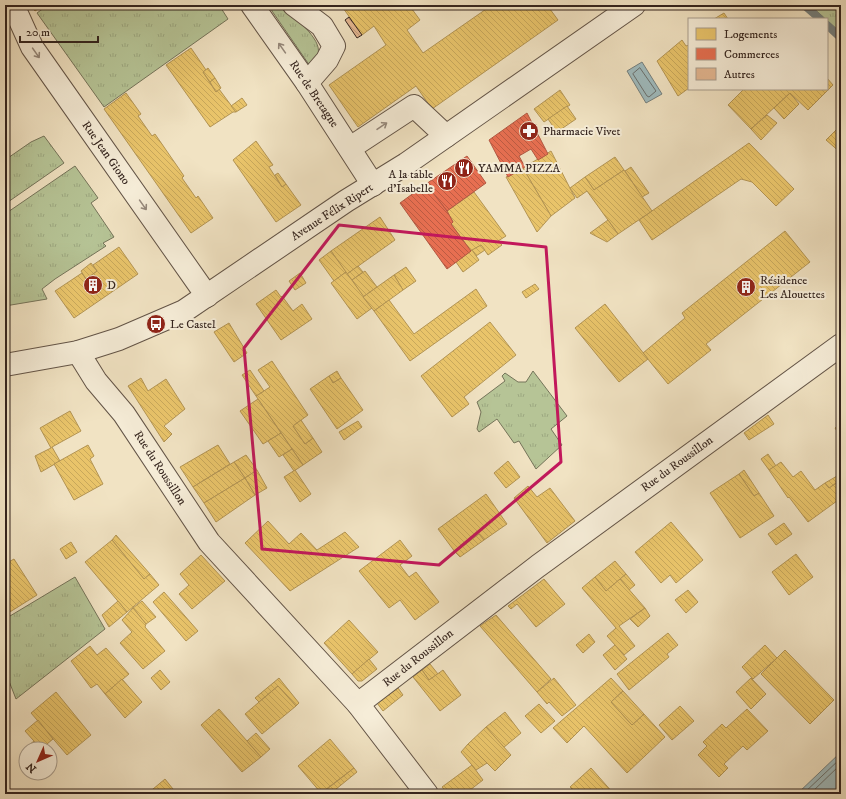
<svg xmlns="http://www.w3.org/2000/svg" width="846" height="799" font-family="'IM FELL DW Pica',serif">
<style>
.grass{fill:url(#grass-tufts);stroke:#75745a}
.water{fill:#9fbbbe;stroke:#747f7e}
.homes{fill:url(#homes-back-hatch);stroke:#b39453}
.shops{fill:url(#shops-back-hatch);stroke:#b15842}
.lines{fill:none;stroke-linecap:round;stroke-linejoin:round}
.shore{stroke:#6a706e;stroke-width:1}
.stream{stroke:#747f7e;stroke-width:8}
.building{fill:url(#building-back-hatch);stroke:#34241e}
.minor-casing{stroke:#635447;stroke-width:24}
.minor{stroke:#f6edd8;stroke-width:22}
.oneway{stroke:#95887b}
.marked{fill:none;stroke:#c2185b;stroke-width:3;stroke-linejoin:round}
.labels{text-anchor:middle;dominant-baseline:central;stroke-width:4;stroke-linejoin:round;paint-order:stroke}
.street-label{font-size:12px;fill:#34241e;stroke:#f6edd8}
.poi-label{font-size:12px;fill:#34241e;stroke:#f6edd8;text-anchor:start}
</style>
<defs>
<pattern id="grass-tufts" width="24" height="20" patternUnits="userSpaceOnUse"><rect width="24" height="20" fill="#b6c496"/><path d="M3 7l-1-3M5 7V3M7 7l1-3M15 17l-1-3M17 17v-4M19 17l1-3" fill="none" stroke="#9da881"/></pattern>
<pattern id="homes-back-hatch" width="6" height="6" patternUnits="userSpaceOnUse"><rect width="6" height="6" fill="#e9c46a"/><path d="M-1 5l2 2M0 0l6 6M5-1l2 2" fill="none" stroke="#c8a85b"/></pattern>
<pattern id="shops-back-hatch" width="6" height="6" patternUnits="userSpaceOnUse"><rect width="6" height="6" fill="#e76f51"/><path d="M-1 5l2 2M0 0l6 6M5-1l2 2" fill="none" stroke="#bc5b43"/></pattern>
<pattern id="building-back-hatch" width="6" height="6" patternUnits="userSpaceOnUse"><rect width="6" height="6" fill="#e4b791"/><path d="M-1 5l2 2M0 0l6 6M5-1l2 2" fill="none" stroke="#c49d7d"/></pattern>
</defs>
<rect width="100%" height="100%" fill="#f1e3c3"/>
<filter id="stains"><feTurbulence type="fractalNoise" baseFrequency=".005" numOctaves="4"/><feColorMatrix values="0 0 0 0 .2 0 0 0 0 .09 0 0 0 0 .02 0 0 0 .5 -.17"/></filter>
<radialGradient id="worn" r=".72"><stop offset=".6" stop-color="#630" stop-opacity="0"/><stop offset="1" stop-color="#630" stop-opacity=".3"/></radialGradient>
<g class="grass">
<polygon points="48,5 219,5 228,19 104,107 37,13"/>
<path d="M270,5C284,5 315,33 318,47C319,51 318,56 318,60L310,66L272,11Z"/>
<polygon points="810,5 841,5 841,33"/>
<polygon points="44,136 64,163 8,202 5,199 5,160 31,142"/>
<polygon points="75,166 98,198 91,203 114,237 103,243 106,246 55,279 42,289 47,299 5,306 5,214"/>
<polygon points="533,371 567,416 551,429 562,445 536,469 519,441 514,443 497,419 479,432 477,429 481,412 477,402 505,381 502,376 505,373 518,382 526,382"/>
<polygon points="75,577 105,629 16,699 5,671 5,619"/>
</g>
<g class="water">
<polygon points="642,62 662,94 646,103 627,71"/>
<polygon points="841,752 841,794 797,794"/>
</g>
<g class="homes">
<polygon points="30,5 44,5 35,11"/>
<polygon points="341,5 409,5 420,20 407,30 423,53 492,5 547,5 558,20 432,109 416,86 358,127 329,85 386,45 374,26 362,35"/>
<polygon points="724,13 728,19 714,19"/>
<polygon points="682,40 686,46 689,45 689,88 678,96 657,61"/>
<polygon points="191,48 206,70 203,72 216,92 219,89 236,112 233,112 210,127 166,65"/>
<polygon points="208,68 215,78 210,82 203,72"/>
<polygon points="215,78 221,88 216,92 210,82"/>
<polygon points="827,78 833,85 808,110 790,93 751,129 728,105 744,89 827,89"/>
<polygon points="560,90 570,105 544,122 534,109"/>
<polygon points="126,93 141,114 138,116 152,136 155,134 184,176 182,178 196,198 198,196 213,218 191,233 104,109"/>
<polygon points="790,93 799,104 784,119 774,108"/>
<polygon points="242,98 247,105 236,112 231,106"/>
<polygon points="567,106 576,119 557,132 548,119"/>
<polygon points="767,115 777,123 761,140 751,129"/>
<polygon points="841,125 841,153 826,140"/>
<polygon points="256,141 273,165 269,167 282,187 286,184 301,205 276,222 233,160"/>
<polygon points="749,143 794,189 776,206 752,182 741,179 652,240 639,220"/>
<polygon points="551,151 575,198 551,216 523,168"/>
<polygon points="615,157 624,170 594,190 585,177"/>
<polygon points="631,167 649,193 642,197 625,171"/>
<polygon points="523,168 551,216 537,232 506,177"/>
<polygon points="624,170 652,211 618,234 587,191 577,198 570,188 585,177 594,190"/>
<polygon points="278,173 286,184 282,187 275,175"/>
<polygon points="474,192 506,236 498,241 502,245 488,255 481,245 471,251 451,224 453,222 447,211"/>
<polygon points="380,217 395,240 347,274 331,251"/>
<polygon points="608,220 618,234 607,242 590,233"/>
<polygon points="785,231 810,262 706,344 711,350 668,384 643,353 685,318 682,313"/>
<polygon points="481,245 485,250 476,256 472,250"/>
<polygon points="119,247 138,274 74,318 55,291 82,273 86,279 97,271 93,265"/>
<polygon points="472,250 479,260 463,272 456,262"/>
<polygon points="331,251 346,272 334,281 319,260"/>
<polygon points="91,263 97,271 86,279 81,271"/>
<polygon points="358,266 363,272 352,280 347,274"/>
<polygon points="406,267 416,281 403,290 394,275"/>
<polygon points="365,271 377,287 363,297 352,280"/>
<polygon points="346,272 372,308 357,319 331,283"/>
<polygon points="300,273 306,283 295,290 289,281"/>
<polygon points="394,275 403,290 374,311 363,297"/>
<polygon points="535,284 539,289 526,298 522,292"/>
<polygon points="476,289 487,306 410,361 374,311 389,300 414,334"/>
<polygon points="276,290 281,297 282,296 293,311 302,304 312,319 281,340 256,304"/>
<polygon points="605,304 648,359 619,382 575,328"/>
<polygon points="490,322 516,355 464,397 469,404 452,417 421,376"/>
<polygon points="229,323 247,353 234,362 214,332"/>
<polygon points="272,361 308,415 293,426 305,444 313,438 322,452 303,465 256,396 270,387 258,370"/>
<polygon points="250,370 264,391 256,396 242,375"/>
<polygon points="337,371 341,378 333,383 329,376"/>
<polygon points="329,376 333,383 341,378 363,410 337,429 310,389"/>
<polygon points="141,378 148,391 166,379 185,409 164,426 172,434 164,442 128,386"/>
<polygon points="258,399 281,433 263,444 240,411"/>
<polygon points="70,411 81,431 52,447 60,461 41,472 35,456 51,448 40,428"/>
<polygon points="768,415 774,424 749,440 744,433"/>
<polygon points="301,420 313,438 305,444 293,426"/>
<polygon points="358,421 362,427 344,440 339,432"/>
<polygon points="841,424 841,437 835,428"/>
<polygon points="281,433 292,449 279,457 268,441"/>
<polygon points="88,445 94,456 90,459 103,484 74,500 54,464"/>
<polygon points="218,445 230,464 193,487 180,467"/>
<polygon points="292,449 303,465 294,471 283,455"/>
<polygon points="768,454 776,466 769,470 761,459"/>
<polygon points="246,455 257,470 245,478 234,462"/>
<polygon points="508,461 520,477 506,488 494,473"/>
<polygon points="234,462 245,478 204,503 193,487"/>
<polygon points="781,462 793,477 801,471 815,490 825,483 829,488 841,480 841,498 808,522 789,497 788,498 769,470"/>
<polygon points="257,470 267,488 255,495 245,478"/>
<polygon points="295,470 311,494 300,502 284,477"/>
<polygon points="744,470 759,493 754,496 739,474"/>
<polygon points="739,474 754,496 759,493 774,516 740,538 710,493"/>
<polygon points="837,476 840,480 829,488 825,483"/>
<polygon points="245,478 255,495 216,522 204,503"/>
<polygon points="528,486 537,497 550,488 575,521 547,543 514,498"/>
<polygon points="486,494 507,524 484,540 479,534 455,552 438,529"/>
<polygon points="268,521 289,544 301,533 317,550 345,532 359,547 290,591 245,543"/>
<polygon points="671,522 703,560 676,583 670,575 661,583 635,552"/>
<polygon points="784,523 792,534 776,545 768,534"/>
<polygon points="479,534 484,540 460,557 455,552"/>
<polygon points="116,535 150,574 144,579 112,540"/>
<polygon points="112,540 144,579 150,574 159,585 127,612 85,562"/>
<polygon points="400,540 412,556 400,565 409,577 416,572 439,602 415,620 400,600 389,608 359,571"/>
<polygon points="71,542 77,552 66,559 60,549"/>
<polygon points="796,554 813,577 789,595 772,572"/>
<polygon points="201,555 225,581 192,609 179,594 189,585 180,574"/>
<polygon points="14,559 37,595 5,615 5,564"/>
<polygon points="615,561 626,574 606,591 595,577"/>
<polygon points="626,574 635,585 629,590 620,579"/>
<polygon points="595,577 606,591 620,579 645,608 619,626 635,646 624,655 607,636 616,628 582,588"/>
<polygon points="544,579 565,604 536,627 517,604 511,609 508,606"/>
<polygon points="688,590 698,602 686,613 675,600"/>
<polygon points="164,592 198,631 186,641 153,602"/>
<polygon points="118,601 127,612 109,627 102,615"/>
<polygon points="142,601 156,617 146,624 133,608"/>
<polygon points="133,608 146,624 145,627 165,651 143,669 120,643 132,632 122,620"/>
<polygon points="645,608 650,616 638,627 630,619"/>
<polygon points="496,615 551,679 537,692 480,626"/>
<polygon points="349,620 378,652 352,674 324,643"/>
<polygon points="668,633 678,645 667,654 669,657 629,690 617,674"/>
<polygon points="589,634 595,642 583,653 576,645"/>
<polygon points="615,645 627,659 615,670 603,655"/>
<polygon points="765,645 777,658 753,679 742,667"/>
<polygon points="90,646 97,655 106,648 129,674 105,694 97,684 91,688 71,661"/>
<polygon points="785,650 834,700 810,724 761,674"/>
<polygon points="369,659 377,669 362,681 358,681 352,674"/>
<polygon points="430,664 438,674 429,680 422,670"/>
<polygon points="160,670 170,682 161,690 151,678"/>
<polygon points="422,670 429,680 443,670 461,695 440,711 413,677"/>
<polygon points="279,678 299,703 296,706 278,686 259,702 255,698"/>
<polygon points="554,678 576,705 562,716 549,702 547,704 537,692"/>
<polygon points="611,678 623,691 611,702 632,725 644,714 665,737 627,773 584,726 567,743 553,728"/>
<polygon points="751,678 766,694 751,709 736,692"/>
<polygon points="122,679 142,702 125,718 105,694"/>
<polygon points="278,686 296,706 262,734 245,714"/>
<polygon points="398,688 403,695 383,711 377,703"/>
<polygon points="623,691 644,714 632,725 611,702"/>
<polygon points="56,692 91,735 67,755 31,713"/>
<polygon points="539,704 555,721 541,733 525,716"/>
<polygon points="680,706 694,721 672,740 659,725"/>
<polygon points="219,709 261,757 242,772 201,725"/>
<polygon points="747,709 768,731 747,750 743,746 724,764 728,768 719,777 698,755 707,746 703,742 722,724 726,728"/>
<polygon points="505,712 521,733 503,748 486,727"/>
<polygon points="38,720 53,739 41,749 25,731"/>
<polygon points="486,727 511,755 495,771 468,744"/>
<polygon points="256,733 270,749 261,757 247,741"/>
<polygon points="330,739 354,768 321,793 298,766"/>
<polygon points="34,741 41,749 26,749 26,753 23,750"/>
<polygon points="468,744 487,763 476,770 461,752"/>
<polygon points="472,765 483,780 470,790 472,794 448,794 442,787"/>
<polygon points="354,768 357,772 330,794 323,794 322,793"/>
<polygon points="591,768 614,794 577,794 570,787"/>
<polygon points="165,779 177,794 147,794"/>
</g>
<g class="shops">
<polygon points="527,113 548,154 538,160 531,149 519,156 525,167 508,177 489,140"/>
<polygon points="467,156 486,183 447,211 426,184"/>
<polygon points="426,184 447,211 453,222 451,224 471,251 447,269 400,203"/>
</g>
<g class="lines">
<g class="shore">
<polygon points="640,68 656,91 649,97 647,96 633,74"/>
<polyline points="803,794 841,758"/>
<polyline points="810,794 841,764"/>
</g>
<g class="stream">
<polyline points="804,5 820,19"/>
<polyline points="827,25 841,38"/>
</g>
</g>
<polygon class="building" points="349,17 362,35 357,38 345,20"/>
<g class="lines">
<g class="minor-casing">
<g id="minor">
<polyline points="13,5 32,47 207,296"/>
<polyline points="252,5 307,83 373,185"/>
<polyline points="294,5 322,26 334,46 327,60 307,83"/>
<polyline points="350,148 414,106 446,136"/>
<polyline points="78,352 96,381 124,414 209,542 358,704 427,794"/>
<polyline points="5,365 78,352 119,339 184,311 346,201 406,164 634,5"/>
<polyline points="358,704 538,566 841,345"/>
</g>
</g>
<use href="#minor" class="minor"/>
</g>
<defs><path id="oneway-shaft" d="M-6 0H5M1.5-3L5.5 0L1.5 3" fill="none" stroke-width="1.6" stroke-linecap="round" stroke-linejoin="round"/></defs>
<g class="oneway">
<use href="#oneway-shaft" transform="translate(282 48) rotate(-125)"/>
<use href="#oneway-shaft" transform="translate(36 53) rotate(55)"/>
<use href="#oneway-shaft" transform="translate(382 126) rotate(-34)"/>
<use href="#oneway-shaft" transform="translate(143 205) rotate(55)"/>
</g>
<path class="marked" d="M339,225L546,247L561,462L439,565L262,549L244,348Z"/>
<defs>
<g id="pharmacy-disc" transform="scale(1)"><circle r="9.5" fill="#8f2418" stroke="#f6edd8"/><path d="M-2-6h4v4h4v4h-4v4h-4v-4h-4v-4h4Z" fill="#fff"/></g>
<g id="restaurant-disc" transform="scale(1)"><circle r="9.5" fill="#8f2418" stroke="#f6edd8"/><path d="M-5-6h1v4h1v-4h1v4h1v-4h1v5L-1.5 .5V6h-2V.5L-5-1ZM5-6V6H3V1.5H1.5Q1.5-4 5-6Z" fill="#fff"/></g>
<g id="building-disc" transform="scale(1)"><circle r="9.5" fill="#8f2418" stroke="#f6edd8"/><path d="M-4-6H4V6H1V3H-1V6H-4ZM-2.5-4.3h1.7v1.8h-1.7ZM.8-4.3h1.7v1.8H.8ZM-2.5-1h1.7V.8h-1.7ZM.8-1h1.7V.8H.8Z" fill="#fff"/></g>
<g id="bus-disc" transform="scale(1)"><circle r="9.5" fill="#8f2418" stroke="#f6edd8"/><path d="M-5-6H5V4H4V6H2V4H-2V6H-4V4H-5ZM-3.5-4V0h7V-4ZM-3.5 1.2v1.5H-2V1.2ZM2 1.2v1.5H3.5V1.2Z" fill="#fff"/></g>
</defs>
<g fill-rule="evenodd">
<use href="#pharmacy-disc" x="529" y="131"/>
<use href="#restaurant-disc" x="464" y="168"/>
<use href="#restaurant-disc" x="447" y="181"/>
<use href="#building-disc" x="93" y="285"/>
<use href="#building-disc" x="746" y="287"/>
<use href="#bus-disc" x="156" y="324"/>
</g>
<g class="labels">
<g class="street-label">
<text transform="translate(314 94) rotate(56)">Rue de Bretagne</text>
<text transform="translate(106 153) rotate(55)">Rue Jean Giono</text>
<text transform="translate(332 212) rotate(-33)">Avenue Félix Ripert</text>
<text transform="translate(677 464) rotate(-36)">Rue du Roussillon</text>
<text transform="translate(160 468) rotate(57)">Rue du Roussillon</text>
<text transform="translate(418 658) rotate(-38)">Rue du Roussillon</text>
</g>
<g class="poi-label">
<text x="543" y="131">Pharmacie Vivet</text>
<text x="478" y="168">YAMMA PIZZA</text>
<text x="433" y="174" text-anchor="end">A la table<tspan x="433" dy="14">d'Isabelle</tspan></text>
<text x="760" y="280">Résidence<tspan x="760" dy="14">Les Alouettes</tspan></text>
<text x="107" y="285">D</text>
<text x="170" y="324">Le Castel</text>
</g>
</g>
<rect width="846" height="799" fill="none" stroke="#f1e3c3" stroke-width="20"/>
<rect x="6" y="6" width="834" height="787" fill="none" stroke="#34241e" stroke-width="2"/>
<rect x="10" y="10" width="826" height="779" fill="none" stroke="#34241e"/>
<rect x="688" y="18" width="140" height="72" fill="#f6edd8" stroke="#a89d8e"/>
<rect x="696" y="28" width="20" height="12" fill="#e9c46a" stroke="#a89d8e"/>
<text x="724" y="38" font-size="12" fill="#34241e">Logements</text>
<rect x="696" y="48" width="20" height="12" fill="#e76f51" stroke="#a89d8e"/>
<text x="724" y="58" font-size="12" fill="#34241e">Commerces</text>
<rect x="696" y="68" width="20" height="12" fill="#e4b791" stroke="#a89d8e"/>
<text x="724" y="78" font-size="12" fill="#34241e">Autres</text>
<g transform="translate(38 761) rotate(225)"><circle r="19" fill="#f6edd8" stroke="#a89d8e"/>
<path d="M0-3L7 15L0 10L-7 15Z" fill="#8f2418"/>
<text y="-6" font-size="11" font-weight="bold" text-anchor="middle" fill="#34241e">N</text>
</g>
<path d="M20 36v6h78v-6" fill="none" stroke="#34241e" stroke-width="2"/>
<text x="26" y="36" font-size="12" fill="#34241e" stroke="#f6edd8" stroke-width="3" paint-order="stroke">20 m</text>
<rect width="100%" height="100%" filter="url(#stains)"/>
<rect width="100%" height="100%" fill="url(#worn)"/>
</svg>
